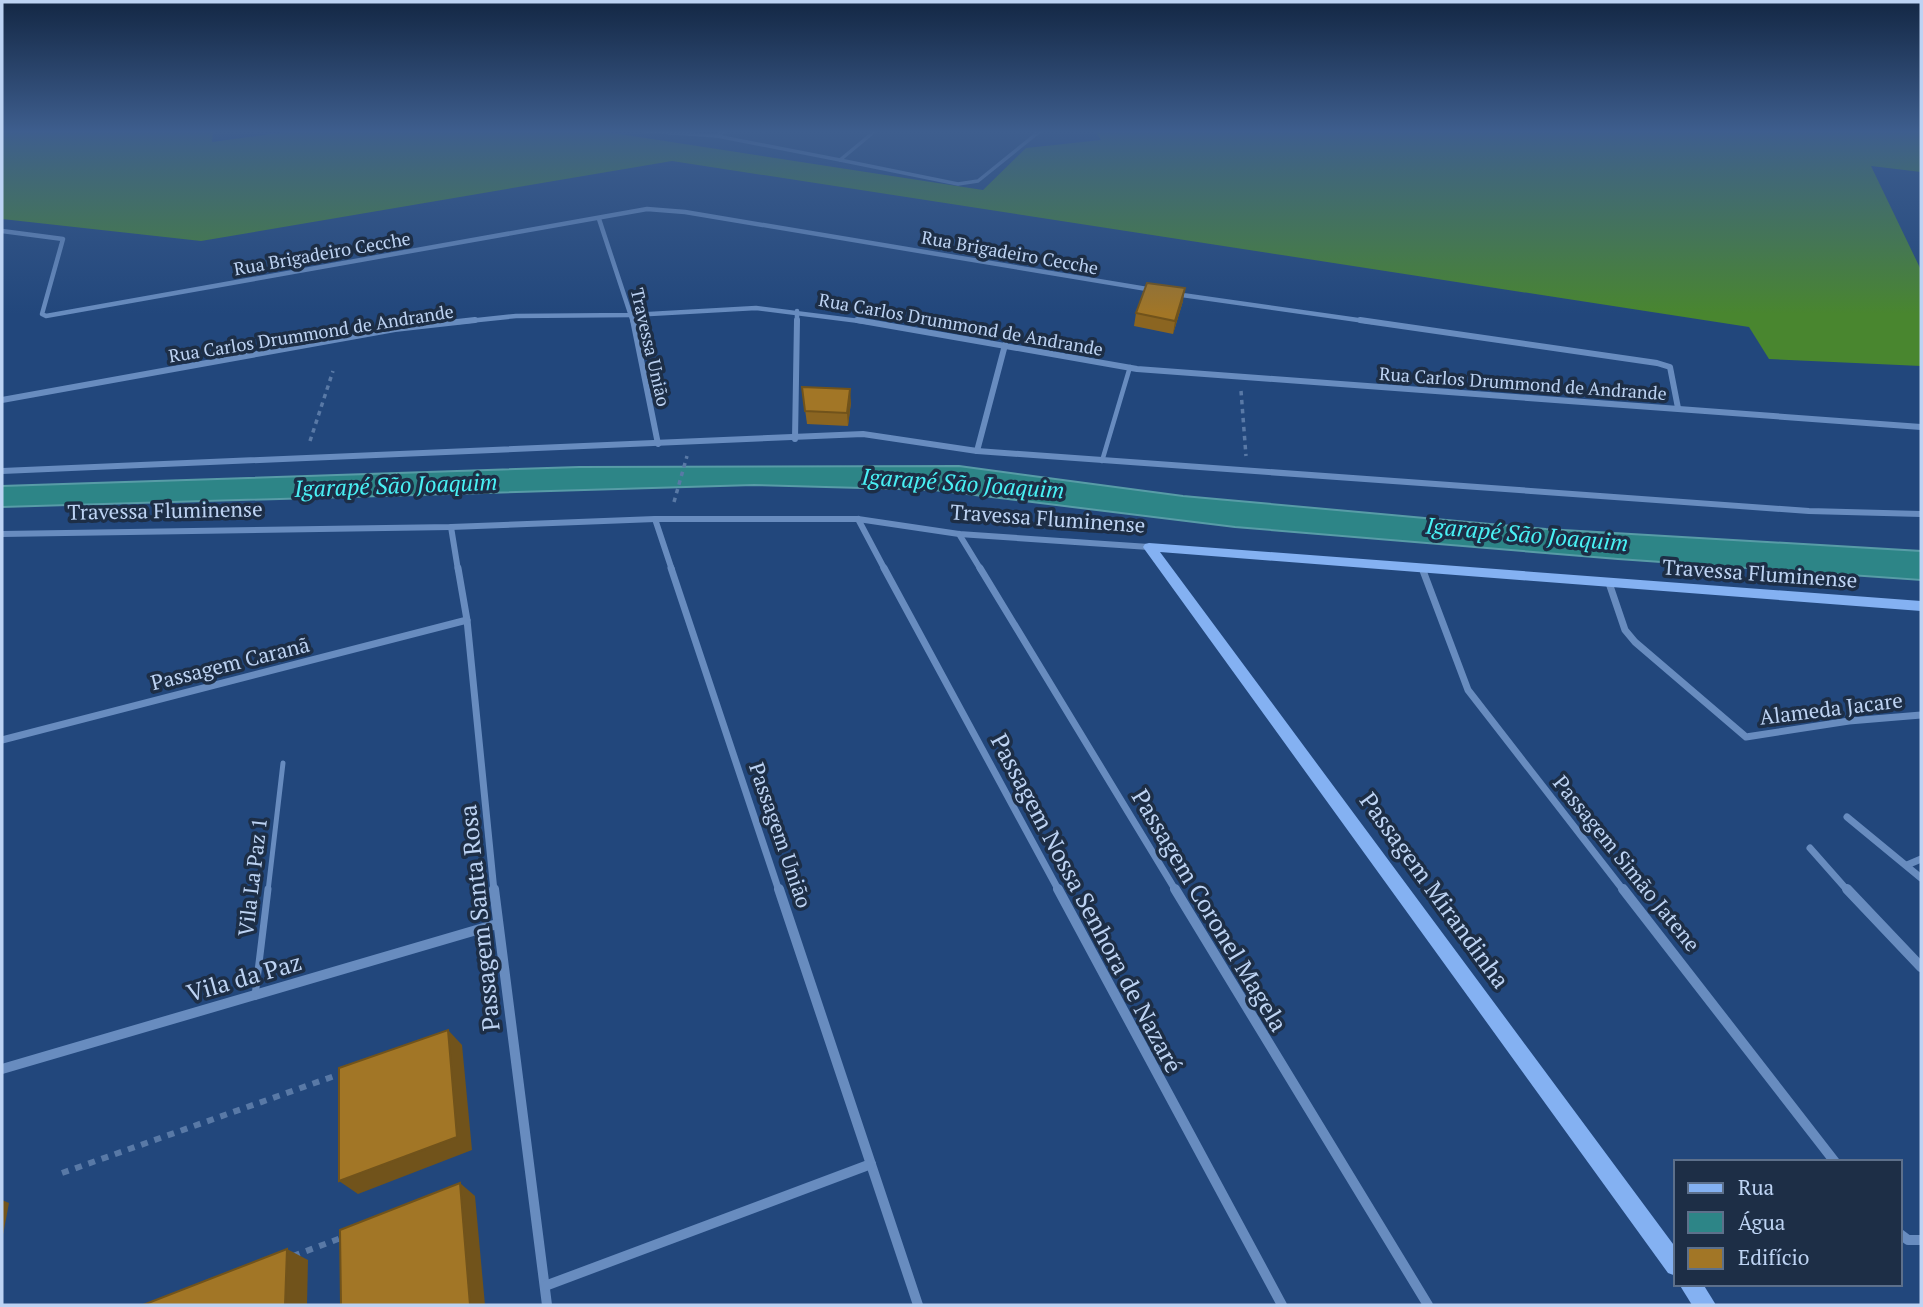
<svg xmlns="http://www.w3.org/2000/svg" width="1923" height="1307" font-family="'PT Serif',serif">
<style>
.forest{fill:#49862f}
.water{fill:#2d8587;stroke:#589ca7;stroke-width:2}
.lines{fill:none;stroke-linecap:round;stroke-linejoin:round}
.path-far1{stroke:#5979a6;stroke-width:3.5;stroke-dasharray:4.5 4.5;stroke-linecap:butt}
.path{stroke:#5979a6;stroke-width:6;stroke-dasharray:7 7;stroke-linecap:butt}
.lane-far3{stroke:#688cbf;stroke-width:3.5}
.lane-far2{stroke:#688cbf;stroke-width:4.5}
.lane-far1{stroke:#688cbf;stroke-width:5}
.lane{stroke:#688cbf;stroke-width:7}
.street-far3{stroke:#688cbf;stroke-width:4.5}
.street-far2{stroke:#688cbf;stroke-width:6}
.street-far1{stroke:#688cbf;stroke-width:7}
.street{stroke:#688cbf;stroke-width:10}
.secondary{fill:#84b1f2;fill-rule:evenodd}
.wall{fill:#8b6521}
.shaded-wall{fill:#71531b}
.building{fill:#a27626;stroke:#71531b;stroke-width:2}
.labels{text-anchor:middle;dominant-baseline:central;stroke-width:7;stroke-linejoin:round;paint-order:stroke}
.far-street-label{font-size:18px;fill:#bdd3f3;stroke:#1d2e46}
.street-label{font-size:21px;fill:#bdd3f3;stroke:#1d2e46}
.water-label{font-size:23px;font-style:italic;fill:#49f0f4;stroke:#1d2e46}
.near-street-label{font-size:24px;fill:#bdd3f3;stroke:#1d2e46}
</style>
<rect width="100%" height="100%" fill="#22477c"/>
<polygon class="forest" points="2,131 213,131 212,142 293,131 600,131 983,190 1026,148 1101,140 1095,131 1921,131 1921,172 1871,166 1921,270 1921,366 1769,359 1749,327 672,161 201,241 2,219"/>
<polygon class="water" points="959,466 1183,496 1546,529 1921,551 1921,580 1618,559 1235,527 934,490 754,485 2,507 2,486 579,467"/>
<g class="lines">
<g class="path-far1">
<polyline points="1241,391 1246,456"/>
<polyline points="310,441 333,371"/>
<polyline points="674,502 687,456"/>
</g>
<g class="path">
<polyline points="62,1173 340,1074"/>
<polyline points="293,1256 341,1238"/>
</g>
<g class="lane-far3">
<polyline points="645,131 717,136 724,131"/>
<polyline points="875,131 840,160 958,184 978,181 1040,131"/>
<polyline points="717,136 840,160"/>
</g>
<polyline class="lane-far2" points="1102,461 1130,367"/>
<polyline class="lane-far1" points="268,891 283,763"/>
<polyline class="lane" points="255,996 268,889"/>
<g class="street-far3">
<polyline points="599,219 633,322"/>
<polyline points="2,231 63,239 42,314 46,316 647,209 685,212 1153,290"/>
<polyline points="1175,294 1372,322"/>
<polyline points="459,322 516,316 632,315 756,308 867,322"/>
<polyline points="797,322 797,311"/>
</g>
<g class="street-far2">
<polyline points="633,320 658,444"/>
<polyline points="857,320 1137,369 1921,427"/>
<polyline points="1360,320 1657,363 1670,367 1678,408"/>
<polyline points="2,400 395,329 475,320"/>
<polyline points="795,439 797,320"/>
<polyline points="977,451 1005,345"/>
<polyline points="2,471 863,434 977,451 1809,511 1921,514"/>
<polyline points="655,519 672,570"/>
<polyline points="858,519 885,570"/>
<polyline points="451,527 458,570"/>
<polyline points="2,534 451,527 655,519 858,519 959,534 1149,547"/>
<polyline points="959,534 981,570"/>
</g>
<g class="street-far1">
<polyline points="458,568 467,620 494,891"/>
<polyline points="671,568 779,891"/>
<polyline points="884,568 1059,891"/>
<polyline points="980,568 1176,891"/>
<polyline points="1422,568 1468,690 1624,891"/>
<polyline points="1609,583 1625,630 1635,642 1746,737 1849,721 1921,715"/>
<polyline points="2,740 467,620"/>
<polyline points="1847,817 1921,878"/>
<polyline points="1810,848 1848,891"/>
<polyline points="1907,865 1921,859"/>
</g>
<g class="street">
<polyline points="494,889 547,1305"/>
<polyline points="779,889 918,1305"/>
<polyline points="1058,889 1282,1305"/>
<polyline points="1175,889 1428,1305"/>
<polyline points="1623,889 1835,1162"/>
<polyline points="1847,889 1921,967"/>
<polyline points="2,1069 497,924"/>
<polyline points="1900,1234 1908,1240 1921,1240"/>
<polyline points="545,1286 871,1164"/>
</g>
<g class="secondary">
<polygon points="1149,543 1921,601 1921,611 1160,552 1676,1248 1676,1276 1668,1273 1145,550 1143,547 1145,544"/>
<polygon points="1679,1284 1703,1284 1716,1305 1692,1305"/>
</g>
</g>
<g class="wall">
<polygon points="1183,301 1173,334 1134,326 1136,313"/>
<polygon points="802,387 851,402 848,426 807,424"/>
</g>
<g class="shaded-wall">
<polygon points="1185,288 1183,301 1173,334 1175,321"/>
<polygon points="850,389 851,402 848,426 847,413"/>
<polygon points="448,1030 462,1045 472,1150 358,1194 339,1181"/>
<polygon points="460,1183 475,1196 485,1305 470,1305"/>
<polygon points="2,1200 9,1203 2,1240"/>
<polygon points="287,1249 308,1260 307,1305 285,1305"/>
</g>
<g class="building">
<polygon points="1147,283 1185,288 1175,321 1136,313"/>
<polygon points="802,387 850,389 847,413 805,411"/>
<polygon points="448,1030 457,1137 339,1181 339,1068"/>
<polygon points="460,1183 470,1305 341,1305 340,1230"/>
<polygon points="287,1249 285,1305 143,1305"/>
</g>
<linearGradient id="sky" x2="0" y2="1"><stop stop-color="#132744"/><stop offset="0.42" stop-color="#3e5e8e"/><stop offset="1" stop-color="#3e5e8e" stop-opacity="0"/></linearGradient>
<rect width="1923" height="314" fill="url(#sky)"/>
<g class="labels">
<g class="far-street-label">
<text transform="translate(1010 252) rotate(10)">Rua Brigadeiro Cecche</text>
<text transform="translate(322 253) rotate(-10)">Rua Brigadeiro Cecche</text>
<text transform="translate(961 324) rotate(10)">Rua Carlos Drummond de Andrande</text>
<text transform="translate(311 333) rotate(-9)">Rua Carlos Drummond de Andrande</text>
<text transform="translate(651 347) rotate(77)">Travessa União</text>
<text transform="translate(1523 383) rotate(4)">Rua Carlos Drummond de Andrande</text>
</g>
<g class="street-label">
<text transform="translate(165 510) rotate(-1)">Travessa Fluminense</text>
<text transform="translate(1048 518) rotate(4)">Travessa Fluminense</text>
<text transform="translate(1760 573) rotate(4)">Travessa Fluminense</text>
<text transform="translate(230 663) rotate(-14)">Passagem Caranã</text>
<text transform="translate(1831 708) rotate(-7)">Alameda Jacare</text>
<text transform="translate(781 835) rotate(71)">Passagem União</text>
<text transform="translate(1627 863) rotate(51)">Passagem Simão Jatene</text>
<text transform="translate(252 877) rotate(-83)">Vila La Paz 1</text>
</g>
<g class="water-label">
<text transform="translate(963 483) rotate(4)">Igarapé São Joaquim</text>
<text transform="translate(396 485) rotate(-2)">Igarapé São Joaquim</text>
<text transform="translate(1527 534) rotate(5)">Igarapé São Joaquim</text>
</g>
<g class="near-street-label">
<text transform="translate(1435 890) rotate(54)">Passagem Mirandinha</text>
<text transform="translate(1087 903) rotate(62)">Passagem Nossa Senhora de Nazaré</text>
<text transform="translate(1210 910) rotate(59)">Passagem Coronel Magela</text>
<text transform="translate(479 918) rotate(-96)">Passagem Santa Rosa</text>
<text transform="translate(244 977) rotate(-16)">Vila da Paz</text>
</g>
</g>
<rect width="1923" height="1307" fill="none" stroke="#bdd3f3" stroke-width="7"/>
<rect x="1674" y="1160" width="228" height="126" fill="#1d2e46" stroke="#5d708b" stroke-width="2"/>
<rect x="1688" y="1183" width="35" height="10" fill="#84b1f2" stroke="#5d708b" stroke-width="2"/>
<text x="1738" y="1195" font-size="21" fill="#bdd3f3">Rua</text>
<rect x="1688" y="1212" width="35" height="21" fill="#2d8587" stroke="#5d708b" stroke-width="2"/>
<text x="1738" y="1230" font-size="21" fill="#bdd3f3">Água</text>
<rect x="1688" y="1248" width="35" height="21" fill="#a27626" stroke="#5d708b" stroke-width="2"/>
<text x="1738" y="1265" font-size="21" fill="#bdd3f3">Edifício</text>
</svg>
